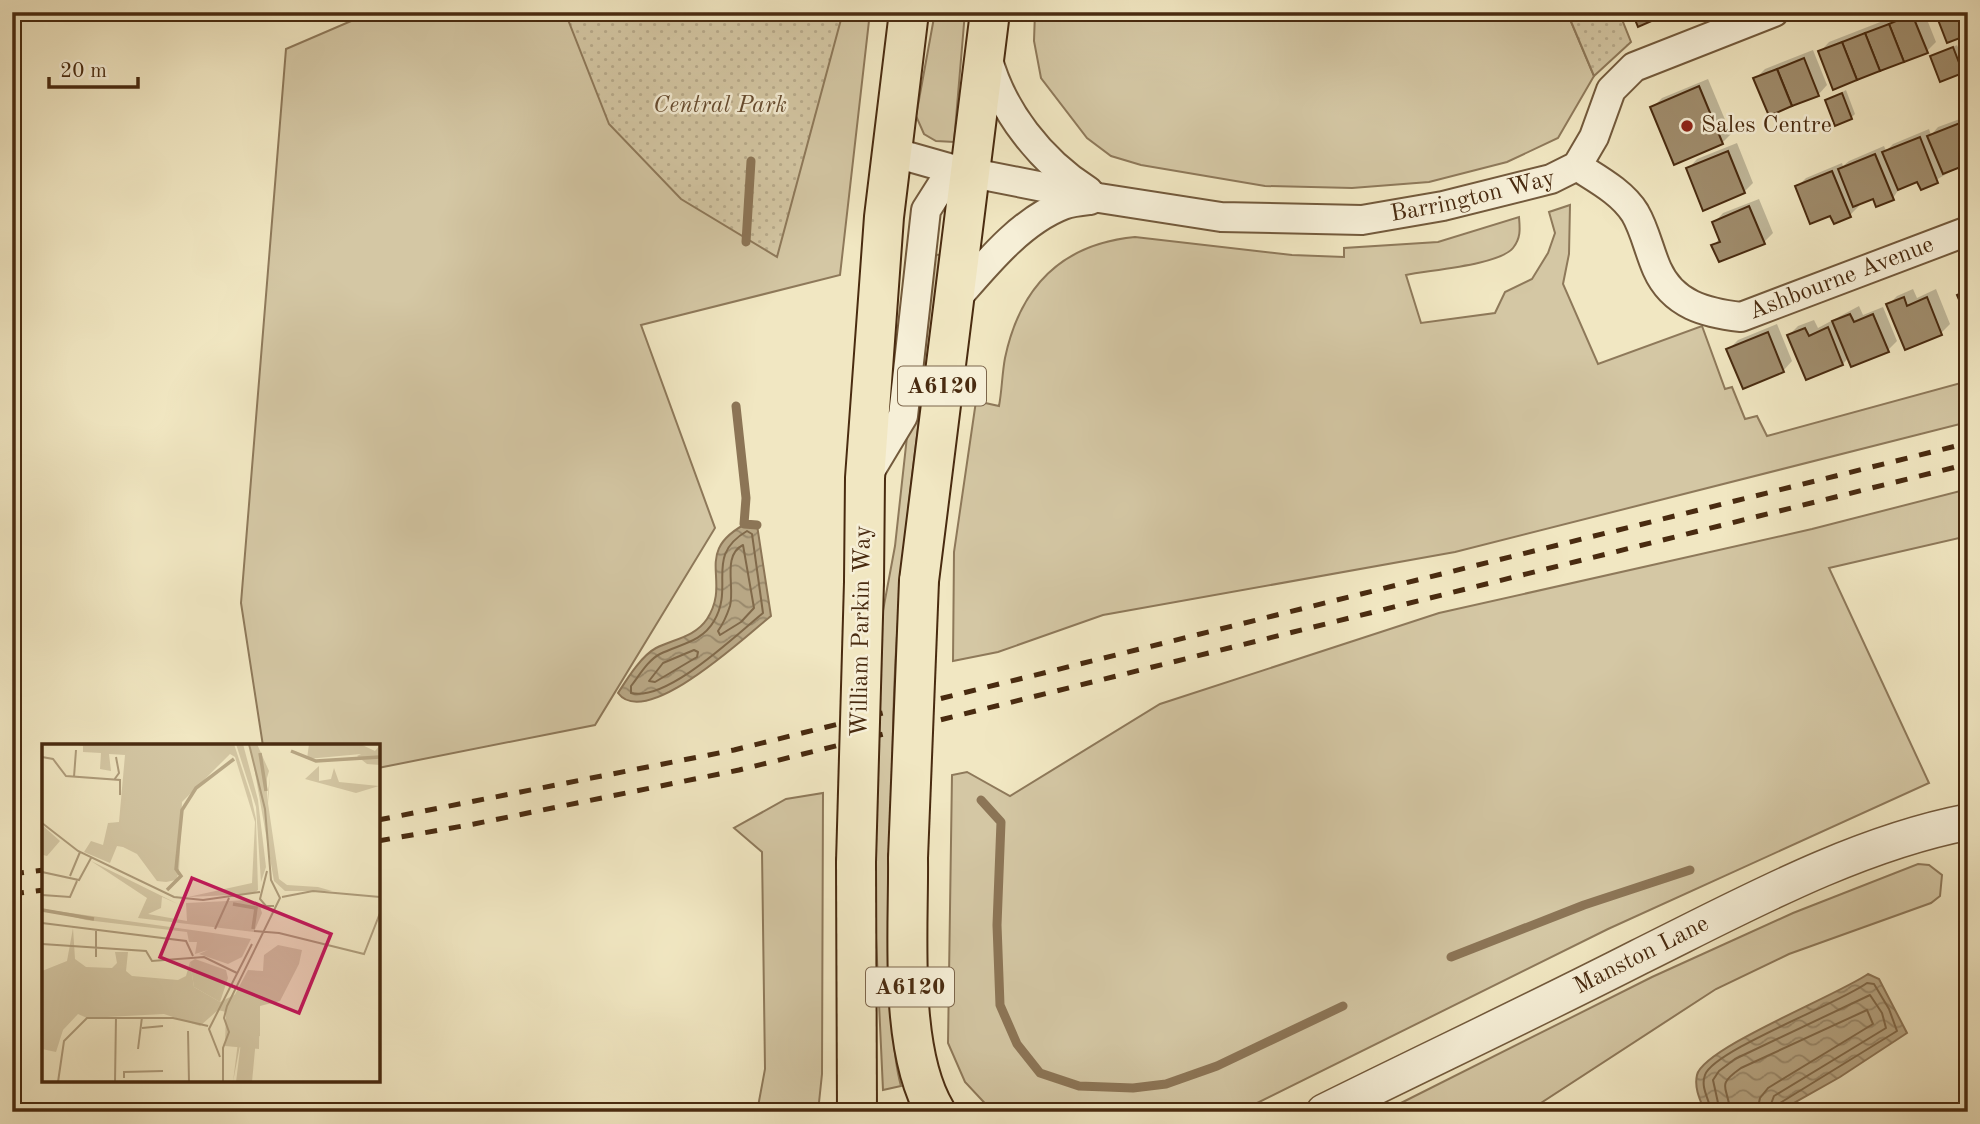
<svg xmlns="http://www.w3.org/2000/svg" width="1980" height="1124" font-family="'Old Standard TT',serif">
<style>
.grass{fill:#d4c7a4;stroke:#8e795a;stroke-width:2}
.park{fill:url(#park-dots);stroke:#8e795a;stroke-width:2}
.water{fill:url(#water-waves);stroke:#8c7556;stroke-width:2}
.shadow{fill:#0003}
.lines{fill:none;stroke-linecap:round;stroke-linejoin:round}
.shore{stroke:#80694a;stroke-width:2}
.stream{stroke:#8c7556;stroke-width:9}
.building{fill:#a08d6d;stroke:#492b10;stroke-width:2}
.minor-casing{stroke:#735a3c;stroke-width:32}
.tertiary-casing{stroke:#735a3c;stroke-width:38}
.trunk-casing{stroke:#492b10;stroke-width:42}
.minor{stroke:#f6efd7;stroke-width:28}
.tertiary{stroke:#f6efd7;stroke-width:35}
.trunk{stroke:#f1e7c2;stroke-width:38}
.rail{stroke:#492b10;stroke-width:5;stroke-dasharray:12 12;stroke-linecap:butt}
.trunk-bridge-casing{stroke:#492b10;stroke-width:42;stroke-linecap:butt}
.trunk-bridge{stroke:#f1e7c2;stroke-width:38}
.poi-dot{fill:#8f2418;stroke:#f6efd7;stroke-width:2.5}
.labels{text-anchor:middle;dominant-baseline:central;stroke-width:5;stroke-linejoin:round;paint-order:stroke}
.shield{fill:#f6efd7;stroke:#7d664c;stroke-width:2}
.shield-label{font-size:23px;font-weight:bold;fill:#492b10}
.park-label{font-size:24px;font-style:italic;fill:#654a2e;stroke:#f6efd7}
.poi-label{font-size:24px;fill:#492b10;stroke:#f6efd7;text-anchor:start}
.street-label{font-size:24px;fill:#492b10;stroke:#f6efd7}
.inset-river{fill:none;stroke:#b8a785;stroke-width:3.5}
.inset-road{fill:none;stroke:#ae9c7b;stroke-width:2}
.view{fill:#c2185b;fill-opacity:0.15;stroke:#c2185b;stroke-width:3.5}
.inset-edge{fill:none;stroke:#492b10;stroke-width:3.5}
</style>
<defs>
<pattern id="park-dots" width="8" height="8" patternUnits="userSpaceOnUse" patternTransform="scale(1.75)"><rect width="8" height="8" fill="#d4c7a4"/><path d="M2 2h.1M6 6h.1" fill="none" stroke="#b8ab8c" stroke-width="1.8" stroke-linecap="round"/></pattern>
<pattern id="water-waves" width="16" height="10" patternUnits="userSpaceOnUse" patternTransform="scale(1.75)"><rect width="16" height="10" fill="#b8a785"/><path d="M0 5q4-4 8 0t8 0" fill="none" stroke="#98886b"/></pattern>
</defs>
<rect width="100%" height="100%" fill="#f1e7c2"/>
<filter id="stains"><feTurbulence type="fractalNoise" baseFrequency=".00286" numOctaves="4"/><feColorMatrix values="0 0 0 0 .2 0 0 0 0 .09 0 0 0 0 .02 0 0 0 .5 -.17"/></filter>
<radialGradient id="worn" r=".72"><stop offset=".6" stop-color="#630" stop-opacity="0"/><stop offset="1" stop-color="#630" stop-opacity=".3"/></radialGradient>
<g class="grass">
<polygon points="372,12 870,12 840,275 641,325 715,528 595,725 378,768 378,746 263,746 241,603 286,49"/>
<polygon points="935,12 965,12 954,142 936,141 924,134 916,116"/>
<polygon points="1035,12 1567,12 1594,76 1558,138 1507,162 1429,182 1352,188 1265,186 1141,165 1111,156 1087,138 1041,78 1034,41"/>
<path d="M1570,205L1569,254L1563,284L1598,364L1702,326L1725,389L1732,387L1745,419L1757,416L1767,436L1968,381V422L1455,552L1103,615L998,652L953,661L954,552L976,401L999,406C1002,390 1002,374 1005,358C1020,287 1062,244 1135,237L1292,255L1344,257V248L1438,242L1519,217C1520,229 1521,238 1513,248C1499,265 1429,270 1406,275L1421,323L1495,313L1505,292L1532,279L1548,253L1555,233L1549,212Z"/>
<path d="M927,254L940,255C925,381 905,508 897,635C891,725 892,816 893,906C894,960 887,1035 901,1086L883,1090L876,938L875,726L882,616L895,546Z"/>
<polygon points="1968,489 1968,536 1829,568 1929,783 1608,929 1239,1112 993,1112 965,1082 948,1043 952,775 967,772 1010,796 1160,704 1439,613 1812,529"/>
<polygon points="823,793 822,1074 818,1112 757,1112 765,1069 762,852 734,828 786,799"/>
<polygon points="1918,864 1929,865 1942,875 1940,896 1931,903 1789,954 1716,989 1527,1112 1383,1112 1652,977 1793,913"/>
</g>
<g class="park">
<polygon points="565,12 843,12 777,257 681,199 609,124"/>
<polygon points="1567,12 1619,12 1631,42 1594,76"/>
</g>
<g class="water">
<path d="M749,522L757,525L771,616C748,634 646,731 618,693C627,679 641,656 656,648C674,639 695,637 707,619C733,579 690,552 749,522Z"/>
<path d="M1868,974L1879,979L1907,1033L1840,1077L1778,1112H1705C1700,1100 1694,1088 1697,1075C1703,1048 1838,995 1868,974Z"/>
</g>
<g class="shadow">
<polygon points="1906,12 1924,12 1936,42 1927,51 1820,52 1829,42"/>
<polygon points="1937,12 1968,12 1968,33 1948,41"/>
<polygon points="1957,45 1966,68 1962,72 1932,57"/>
<polygon points="1813,50 1827,85 1818,95 1756,78 1765,69"/>
<polygon points="1708,79 1731,134 1722,143 1653,107 1662,98"/>
<polygon points="1846,90 1855,114 1851,118 1827,101"/>
<polygon points="1968,116 1968,172 1964,164 1922,188 1918,179 1901,186 1893,198 1874,196 1858,203 1859,206 1850,215 1835,222 1831,213 1797,187 1806,178 1842,163 1843,166 1849,161 1884,146 1886,151 1893,144 1929,129 1931,135 1938,127"/>
<polygon points="1737,143 1753,183 1744,192 1688,169 1697,159"/>
<polygon points="1759,199 1773,233 1764,242 1714,245 1720,238 1714,223 1723,213"/>
<polygon points="1913,289 1917,298 1936,289 1950,324 1941,333 1888,305 1897,296"/>
<polygon points="1859,306 1863,315 1883,307 1897,341 1888,350 1849,357 1843,364 1807,378 1789,335 1798,326 1814,320 1818,328"/>
<polygon points="1777,324 1792,361 1783,371 1729,349 1738,340"/>
</g>
<g class="lines">
<g class="shore">
<path d="M747,531L752,534L763,613C736,635 667,702 631,693V686C639,676 648,660 660,654C680,644 702,642 714,621C735,586 704,556 747,531Z"/>
<path d="M743,545L754,608L741,622L720,635L718,631C723,624 727,615 730,606C735,587 722,555 743,545Z"/>
<polygon points="694,650 698,652 697,657 655,682 649,681 663,663"/>
<path d="M1711,1112C1710,1100 1700,1088 1705,1075C1714,1050 1838,1004 1867,983L1874,984L1889,1009L1897,1031L1780,1103L1777,1112"/>
<polyline points="1720,1112 1713,1080 1719,1071 1735,1059 1870,995 1882,1013 1886,1028 1774,1096 1768,1112"/>
<path d="M1730,1112C1729,1086 1714,1087 1741,1068L1867,1010L1873,1024L1768,1088L1760,1098L1757,1112"/>
</g>
<g class="stream">
<polyline points="746,242 751,161"/>
<polyline points="736,406 746,498 744,524 757,525"/>
<polyline points="981,800 1001,822 997,925 1000,1005 1017,1044 1040,1073 1079,1086 1133,1088 1166,1084 1217,1066 1343,1006"/>
<polyline points="1451,957 1584,905 1690,870"/>
</g>
</g>
<g class="building">
<polygon points="1632,12 1672,12 1638,27"/>
<polygon points="1935,12 1962,12 1968,35 1947,43"/>
<polygon points="1912,14 1928,53 1904,62 1889,24"/>
<polygon points="1889,24 1904,62 1880,71 1865,33"/>
<polygon points="1865,33 1880,71 1857,80 1842,42"/>
<polygon points="1842,42 1857,80 1833,90 1818,51"/>
<polygon points="1953,47 1963,73 1940,82 1930,56"/>
<polygon points="1804,58 1819,96 1792,106 1777,69"/>
<polygon points="1777,69 1792,106 1769,116 1753,78"/>
<polygon points="1699,86 1723,144 1674,165 1650,107"/>
<polygon points="1842,93 1852,119 1835,126 1825,100"/>
<polygon points="1965,121 1968,128 1968,174 1963,166 1943,174 1927,136"/>
<polygon points="1920,137 1938,183 1921,190 1917,182 1898,190 1882,152"/>
<polygon points="1728,151 1745,193 1703,211 1686,168"/>
<polygon points="1875,154 1894,200 1876,207 1873,199 1853,207 1838,169"/>
<polygon points="1832,171 1851,217 1834,224 1830,216 1810,224 1795,186"/>
<polygon points="1749,206 1765,244 1719,262 1711,245 1720,242 1712,222"/>
<polygon points="1968,290 1968,321 1957,295"/>
<polygon points="1904,297 1907,306 1927,297 1942,335 1905,350 1886,304"/>
<polygon points="1850,314 1854,322 1873,314 1889,352 1851,367 1832,321"/>
<polygon points="1828,327 1843,365 1806,380 1787,335 1805,328 1809,336"/>
<polygon points="1768,332 1784,372 1743,389 1726,349"/>
</g>
<g class="lines">
<g class="minor-casing">
<g id="minor">
<path d="M987,56C1001,111 1041,161 1088,191"/>
<path id="s1" d="M892,152L952,169L1099,198L1221,217L1362,220L1443,206L1551,179L1577,166L1594,137L1611,90L1634,67L1774,12"/>
<path id="s2" d="M1577,166C1597,179 1622,192 1635,213C1645,230 1649,251 1657,269C1673,305 1706,313 1741,317L1968,231"/>
<path d="M954,301C984,267 1019,222 1063,205C1071,202 1081,201 1090,200"/>
<polyline points="867,476 903,416 926,210 952,169"/>
</g>
</g>
<g class="tertiary-casing">
<g id="tertiary">
<path id="s3" d="M1324,1112C1429,1060 1535,1010 1639,957C1742,906 1854,844 1968,822"/>
</g>
</g>
<g class="trunk-casing">
<g id="trunk">
<polyline points="919,581 990,12"/>
<polyline points="864,582 865,478 884,217 909,12"/>
<path d="M908,858C909,931 898,1049 936,1112"/>
<polyline points="856,862 857,1112"/>
</g>
</g>
<use href="#minor" class="minor"/>
<use href="#tertiary" class="tertiary"/>
<use href="#trunk" class="trunk"/>
<g class="rail">
<polyline points="378,820 734,750 1968,443"/>
<polyline points="378,841 474,824 739,770 1968,464"/>
<polyline points="12,874 44,870"/>
<polyline points="12,894 44,890"/>
</g>
<g class="trunk-bridge-casing">
<g id="trunk-bridge">
<polyline points="908,858 919,581"/>
<polyline points="856,862 864,582"/>
</g>
</g>
<use href="#trunk-bridge" class="trunk-bridge"/>
</g>
<circle class="poi-dot" cx="1687" cy="126" r="7"/>
<g class="labels">
<g class="shield">
<rect x="898" y="366.5" width="88" height="39" rx="5"/>
<rect x="866" y="967.5" width="88" height="39" rx="5"/>
</g>
<g class="shield-label">
<text x="942" y="386">A6120</text>
<text x="910" y="987">A6120</text>
</g>
<g class="park-label">
<text x="720" y="106">Central Park</text>
</g>
<g class="poi-label">
<text x="1701" y="126">Sales Centre</text>
</g>
<g class="street-label">
<text stroke="none"><textPath href="#s1" startOffset="590">Barrington Way</textPath></text>
<text stroke="none"><textPath href="#s2" startOffset="345">Ashbourne Avenue</textPath></text>
<text transform="translate(862 631) rotate(-89)">William Parkin Way</text>
<text stroke="none"><textPath href="#s3" startOffset="354">Manston Lane</textPath></text>
</g>
</g>
<g transform="translate(42 744)">
<rect width="338" height="338" fill="#f1e7c2"/>
<path d="M31,0H192L209,52L214,75L216,146L210,150L146,153L210,139L213,78L193,13L188,10L140,58L137,128L134,136L124,138L115,137L95,110L81,103L75,102L68,119L42,108L49,97L61,101L66,79L77,78L83,11L67,10L69,27L58,25L59,9L41,8V2ZM194,0H201L216,56L224,123L219,138L214,63ZM208,0H215L227,27L225,34V58L228,31L226,59L237,135L245,141L276,143L290,147H243L232,137ZM49,117L136,160L120,153L119,164L106,170L145,177L144,159L207,156L218,162L220,169L212,188L96,174L105,154ZM0,165L171,189L209,195L200,213L186,220L157,210L166,206L153,210L155,198H147L145,188L44,176ZM236,201L260,206L257,220L238,257L218,262V292L199,296L191,338L196,298L191,254L206,226L221,227L222,211ZM153,215L184,226L186,234L178,258L152,243L148,218Z" fill="#d4c7a4"/>
<path d="M267,0H318L333,7L338,1V11L332,15L338,13V21L325,20L315,12L319,10L265,15ZM277,22V37L289,35L292,24L297,38L337,42L314,49L263,35ZM214,295L210,338H194L199,298Z" fill="#d4c7a4"/>
<path d="M0,81L18,97L5,112L1,111ZM31,184L33,215L44,223L70,224L75,219L73,208H86L84,227L90,232L136,236L144,232L148,218L152,243L178,258L194,250L210,229L218,243L217,305L183,302L184,268L176,266L158,282L122,270L45,274L36,270L21,286L14,308L0,305V227L25,217Z" fill="#d4c7a4"/>
<path class="inset-river" d="M249,7L274,17L338,13M218,9L224,47M125,146L139,132L134,125L140,66L154,44L192,15M191,160L214,164L211,185M0,166L52,175"/>
<path class="inset-road" d="M0,13L11,15L24,32L78,36V51M32,33L34,6M72,36L77,29L74,13M0,79L36,107L132,153L161,156L218,148M225,127L218,155L224,162H232M0,128L37,136L49,114M28,132L38,108M0,151L28,153L35,137M240,153L271,147L338,153M0,179L144,197L151,212M173,185L187,154M212,187L237,189L322,210L338,169M0,200L104,207L110,217L162,213L195,229M54,213V187M100,284L121,282M146,287L147,338M96,305L100,273M178,313L167,285L210,200M82,334V328L121,327M16,338L22,297L45,274H131L166,282M73,338L74,273M181,338V304L187,288L182,274L185,262L238,154L229,136L223,65L207,0"/>
<path class="view" d="M150,134L289,190L257,269L118,213Z"/>
<rect width="338" height="338" class="inset-edge"/>
</g>
<rect width="1980" height="1124" fill="none" stroke="#f1e7c2" stroke-width="42"/>
<rect x="14" y="14" width="1952" height="1096" fill="none" stroke="#492b10" stroke-width="3.5"/>
<rect x="21" y="21" width="1938" height="1082" fill="none" stroke="#492b10" stroke-width="2"/>
<path d="M49 77v10h89v-10" fill="none" stroke="#492b10" stroke-width="3.5"/>
<text x="60" y="77" font-size="21" fill="#492b10" stroke="#f6efd7" stroke-width="5" paint-order="stroke">20 m</text>
<rect width="100%" height="100%" filter="url(#stains)"/>
<rect width="100%" height="100%" fill="url(#worn)"/>
</svg>
